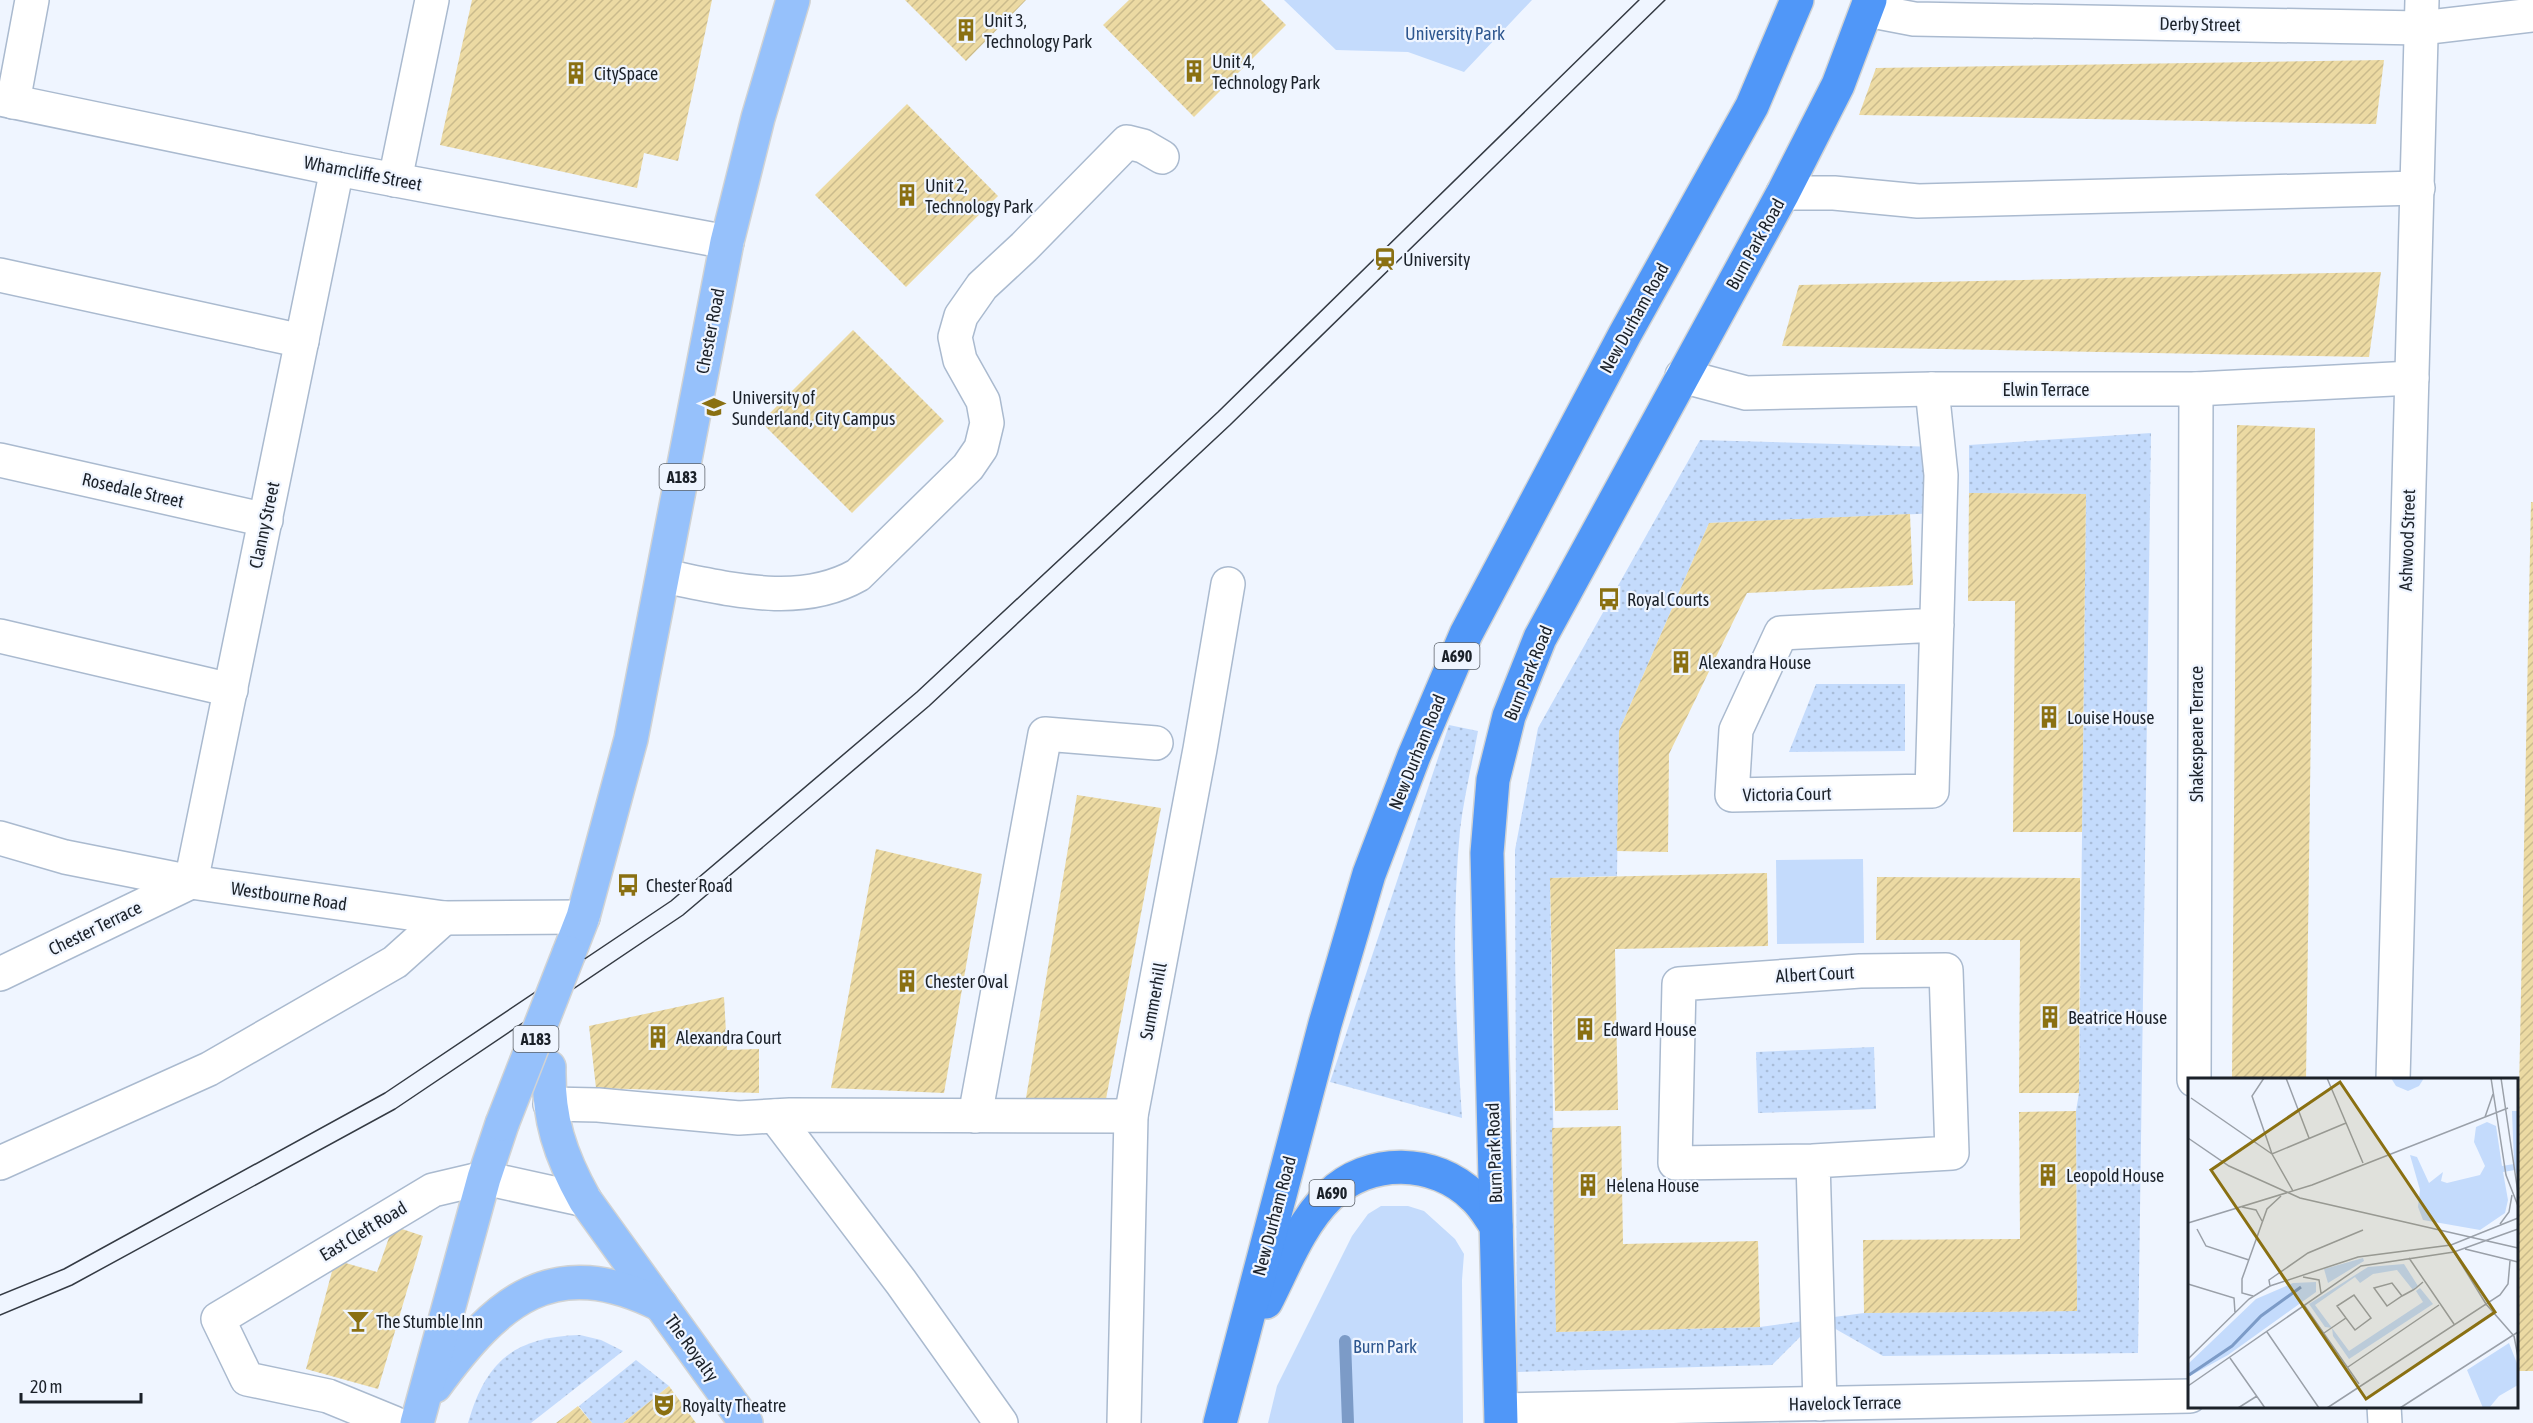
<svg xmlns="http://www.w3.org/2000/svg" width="2533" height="1423" font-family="'Asap Condensed',sans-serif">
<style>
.grass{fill:url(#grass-dots)}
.park{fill:#c4dbfc}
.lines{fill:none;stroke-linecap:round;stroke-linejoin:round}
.stream{stroke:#7c9bc7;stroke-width:12}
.building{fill:url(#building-hatch)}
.minor-casing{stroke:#aabacf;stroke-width:36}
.major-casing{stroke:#d1d3d4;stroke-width:36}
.highway-casing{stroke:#d1d3d4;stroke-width:36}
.minor{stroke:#fff;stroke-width:33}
.major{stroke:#96c1fb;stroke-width:33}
.highway{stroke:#5097f8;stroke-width:33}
.tram{stroke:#343a43;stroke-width:1.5}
.major-bridge-casing{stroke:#d1d3d4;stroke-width:36;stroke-linecap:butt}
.major-bridge{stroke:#96c1fb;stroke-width:33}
.labels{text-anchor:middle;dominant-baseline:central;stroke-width:4.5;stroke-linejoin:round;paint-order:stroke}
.shield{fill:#eff5ff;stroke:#5b6169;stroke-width:1.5}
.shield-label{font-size:16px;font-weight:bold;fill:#1b2129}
.poi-label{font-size:18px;fill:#1b2129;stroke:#eff5ff;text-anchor:start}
.street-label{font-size:18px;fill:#1b2129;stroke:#eff5ff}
.park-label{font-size:18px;fill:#2d568f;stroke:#eff5ff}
.inset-river{fill:none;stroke:#7c9bc7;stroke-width:3}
.inset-road{fill:none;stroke:#9aa0a9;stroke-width:1.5}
.view{fill:#8a7012;fill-opacity:0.15;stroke:#8a7012;stroke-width:3}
.inset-edge{fill:none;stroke:#1b2129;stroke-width:3}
</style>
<defs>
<pattern id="grass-dots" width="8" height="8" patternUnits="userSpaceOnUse" patternTransform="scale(1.5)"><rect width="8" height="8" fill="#c4dbfc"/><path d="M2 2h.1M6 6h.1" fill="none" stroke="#a8bcd8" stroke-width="1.8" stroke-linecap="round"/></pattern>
<pattern id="building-hatch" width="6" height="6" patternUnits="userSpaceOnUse" patternTransform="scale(1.5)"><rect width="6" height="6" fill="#ecdaa3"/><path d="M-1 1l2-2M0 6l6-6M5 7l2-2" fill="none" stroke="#cabb8c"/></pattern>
</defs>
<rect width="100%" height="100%" fill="#eff5ff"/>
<g class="grass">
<polygon points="2151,433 2138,1353 1883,1356 1818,1319 1772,1365 1517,1372 1515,850 1538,728 1700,440 1938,447 1940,513 1709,523 1619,731 1617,876 1550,878 1556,1332 1760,1327 1864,1313 2077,1311 2076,1111 2079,1093 2086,494 1969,493 1969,445"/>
<polygon points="1816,684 1905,684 1905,751 1789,752"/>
<path d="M1449,725L1478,731C1472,764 1464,797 1460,830C1451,926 1456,1023 1462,1118L1330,1082Z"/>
<polygon points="1874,1047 1876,1109 1758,1113 1756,1052"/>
<path d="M580,1335L601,1340L623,1351L531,1423H468C486,1360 515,1337 580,1335Z"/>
<polygon points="636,1360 669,1386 623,1423 592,1423 579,1406"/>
</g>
<g class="park">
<polygon points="1284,0 1532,0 1464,72 1408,52 1336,50"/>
<polygon points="1863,859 1864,943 1777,944 1776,860"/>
<polygon points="1381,1206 1408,1206 1424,1211 1455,1239 1464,1254 1462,1280 1463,1423 1268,1423 1277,1386 1352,1236 1368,1214"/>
</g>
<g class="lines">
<polyline class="stream" points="1345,1341 1348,1423"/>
</g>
<g class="building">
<polygon points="472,0 712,0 678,161 644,153 637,188 440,145"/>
<polygon points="905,0 1026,0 966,61"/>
<polygon points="1129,0 1261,0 1286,25 1194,117 1103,25"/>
<polygon points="2384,60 2376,124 1859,115 1876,68"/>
<polygon points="907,104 998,196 906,287 815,195"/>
<polygon points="2381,272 2369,357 1782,346 1799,285"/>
<polygon points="853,330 944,421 852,513 761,422"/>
<polygon points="2237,425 2315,428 2306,1080 2232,1080"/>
<polygon points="1969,493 2086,494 2082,832 2013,832 2015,601 1968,601"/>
<polygon points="2531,502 2533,502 2533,1371 2516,1371 2516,1239"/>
<polygon points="1910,514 1913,585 1747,593 1669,754 1668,852 1617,851 1619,731 1709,523"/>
<polygon points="1077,795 1161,808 1106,1099 1026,1098"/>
<polygon points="876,849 982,874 944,1093 831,1088"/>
<polygon points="1767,873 1768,946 1615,949 1618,1110 1555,1111 1550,878"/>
<polygon points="1877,877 2080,878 2079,1093 2019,1093 2020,940 1876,940"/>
<polygon points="724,997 727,1050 759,1049 759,1093 596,1088 589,1026"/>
<polygon points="2076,1111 2077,1311 1864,1313 1863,1240 2020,1239 2019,1112"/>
<polygon points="1621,1126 1623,1244 1758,1241 1760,1327 1556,1332 1552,1128"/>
<polygon points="393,1226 423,1236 378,1389 306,1369 335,1260 377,1272"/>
<polygon points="669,1386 696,1423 623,1423"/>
<polygon points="578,1406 592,1423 556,1423"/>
</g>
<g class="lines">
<g class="minor-casing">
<g id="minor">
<polyline points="1867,10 1914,19 2421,28 2533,15"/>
<polyline points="0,99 337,169 727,242"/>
<polyline points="13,102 32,0"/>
<polyline points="395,180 432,0"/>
<polyline points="1783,193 1834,193 1918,201 2418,188"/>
<polyline points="0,275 302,341"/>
<polyline points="1682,376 1746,393 1932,389 2196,389 2412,378"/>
<polyline points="1932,389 1941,475 1932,791 1732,795 1736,730 1781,633 1937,625"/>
<polyline points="0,460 266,520"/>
<path d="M663,576C727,588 798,609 858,575L968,467L981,448L987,423L983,401L960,360L955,337L961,316L982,286L1024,247L1127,142L1143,146L1162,157"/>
<polyline points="0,636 231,690"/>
<polyline points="0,838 65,857 191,882 444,918 583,917"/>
<polyline points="0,974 191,882 337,169"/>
<polyline points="2194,1080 2196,389"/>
<polyline points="2393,1080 2422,0"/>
<polyline points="550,1104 598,1105 739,1118 790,1115 1131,1116"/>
<polyline points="775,1116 901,1282 1001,1423"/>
<polyline points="975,1116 1045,734 1156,743"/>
<polyline points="1813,1161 1675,1163 1679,984 1860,971 1946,970 1952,1153 1813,1161 1820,1404"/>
<polyline points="0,1163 209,1069 395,962 444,918"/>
<polyline points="2384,1406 2385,1423"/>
<polyline points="1501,1410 2190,1396"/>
<polyline points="394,1423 328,1396 247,1379 218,1319 433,1190 484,1178 585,1200"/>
<polyline points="1124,1423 1131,1116 1200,749 1228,584"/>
</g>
</g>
<g class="major-casing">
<g id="major">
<polyline points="569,953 583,917 631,739 727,242 758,118 793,0"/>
<path d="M549,1067C548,1119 560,1155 585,1200L746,1423"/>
<path d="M435,1386C498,1300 553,1251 661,1305"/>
<polyline points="417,1423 484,1178 502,1124"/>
</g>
</g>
<g class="highway-casing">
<g id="highway">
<path d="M1266,1302C1284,1267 1300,1224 1329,1196C1368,1157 1435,1158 1474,1197C1483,1205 1489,1216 1496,1226"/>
<polyline points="1220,1423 1325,1024 1369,874 1414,756 1466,634 1625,334 1752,106 1797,0"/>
<polyline points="1501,1423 1487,853 1493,780 1509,716 1540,638 1783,193 1838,85 1870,0"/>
</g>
</g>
<use href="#minor" class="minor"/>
<use href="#major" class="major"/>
<use href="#highway" class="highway"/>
<g class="tram">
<polyline points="0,1295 64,1269 385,1093 671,901 917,692 1218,412 1639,0"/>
<polyline points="0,1315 72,1285 395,1109 683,915 929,706 1230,425 1665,0"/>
</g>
<g class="major-bridge-casing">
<polyline id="major-bridge" points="502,1124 569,953"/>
</g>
<use href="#major-bridge" class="major-bridge"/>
</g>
<defs>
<g id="building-bare" transform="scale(1.8)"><path d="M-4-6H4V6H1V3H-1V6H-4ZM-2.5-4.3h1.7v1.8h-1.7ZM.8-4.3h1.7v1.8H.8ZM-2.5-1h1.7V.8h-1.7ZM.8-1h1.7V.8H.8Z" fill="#8a7012" stroke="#eff5ff" stroke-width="2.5" paint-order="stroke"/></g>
<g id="station-bare" transform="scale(1.8)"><path d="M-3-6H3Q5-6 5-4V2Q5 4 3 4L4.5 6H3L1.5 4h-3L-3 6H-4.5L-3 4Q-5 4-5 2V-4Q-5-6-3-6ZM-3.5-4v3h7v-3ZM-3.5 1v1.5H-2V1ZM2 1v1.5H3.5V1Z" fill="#8a7012" stroke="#eff5ff" stroke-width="2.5" paint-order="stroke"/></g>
<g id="university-bare" transform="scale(1.8)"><path d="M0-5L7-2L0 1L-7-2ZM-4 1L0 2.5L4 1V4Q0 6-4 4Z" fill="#8a7012" stroke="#eff5ff" stroke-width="2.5" paint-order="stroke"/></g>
<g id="bus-bare" transform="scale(1.8)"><path d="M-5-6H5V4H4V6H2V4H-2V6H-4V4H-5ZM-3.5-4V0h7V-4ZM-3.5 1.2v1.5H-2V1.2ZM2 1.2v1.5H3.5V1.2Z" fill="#8a7012" stroke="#eff5ff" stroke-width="2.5" paint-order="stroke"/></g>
<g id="bar-bare" transform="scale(1.8)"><path d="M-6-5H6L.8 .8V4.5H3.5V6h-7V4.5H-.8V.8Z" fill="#8a7012" stroke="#eff5ff" stroke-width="2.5" paint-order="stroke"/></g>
<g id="theatre-bare" transform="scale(1.8)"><path d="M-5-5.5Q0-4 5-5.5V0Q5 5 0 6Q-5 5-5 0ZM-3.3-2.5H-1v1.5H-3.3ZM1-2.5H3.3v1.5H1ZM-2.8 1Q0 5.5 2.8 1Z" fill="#8a7012" stroke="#eff5ff" stroke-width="2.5" paint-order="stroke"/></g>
</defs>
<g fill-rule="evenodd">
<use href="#building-bare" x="966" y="30"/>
<use href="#building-bare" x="1194" y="71"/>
<use href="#building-bare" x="576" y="73"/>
<use href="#building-bare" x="907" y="195"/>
<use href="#station-bare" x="1385" y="259"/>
<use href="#university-bare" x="714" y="407"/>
<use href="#bus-bare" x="1609" y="599"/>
<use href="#building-bare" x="1681" y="662"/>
<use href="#building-bare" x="2049" y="717"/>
<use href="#bus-bare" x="628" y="885"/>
<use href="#building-bare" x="907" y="981"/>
<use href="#building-bare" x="2050" y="1017"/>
<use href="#building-bare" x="1585" y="1029"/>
<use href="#building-bare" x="658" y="1037"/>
<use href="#building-bare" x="2048" y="1175"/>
<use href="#building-bare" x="1588" y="1185"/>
<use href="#bar-bare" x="358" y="1321"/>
<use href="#theatre-bare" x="664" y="1405"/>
</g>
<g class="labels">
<g class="shield">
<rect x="659.5" y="464" width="45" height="26" rx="4.5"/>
<rect x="1434.5" y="643" width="45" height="26" rx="4.5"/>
<rect x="513.5" y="1026" width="45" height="26" rx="4.5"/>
<rect x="1309.5" y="1180" width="45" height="26" rx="4.5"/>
</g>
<g class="shield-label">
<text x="682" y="477">A183</text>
<text x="1457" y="656">A690</text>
<text x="536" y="1039">A183</text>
<text x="1332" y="1193">A690</text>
</g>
<g class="poi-label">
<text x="984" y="20">Unit 3,<tspan x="984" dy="21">Technology Park</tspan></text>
<text x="1212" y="61">Unit 4,<tspan x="1212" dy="21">Technology Park</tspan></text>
<text x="594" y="73">CitySpace</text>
<text x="925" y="185">Unit 2,<tspan x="925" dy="21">Technology Park</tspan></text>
<text x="1403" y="259">University</text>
<text x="732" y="397">University of<tspan x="732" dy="21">Sunderland, City Campus</tspan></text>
<text x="1627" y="599">Royal Courts</text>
<text x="1699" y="662">Alexandra House</text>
<text x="2067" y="717">Louise House</text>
<text x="646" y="885">Chester Road</text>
<text x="925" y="981">Chester Oval</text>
<text x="2068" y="1017">Beatrice House</text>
<text x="1603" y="1029">Edward House</text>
<text x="676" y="1037">Alexandra Court</text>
<text x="2066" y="1175">Leopold House</text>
<text x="1606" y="1185">Helena House</text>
<text x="376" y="1321">The Stumble Inn</text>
<text x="682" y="1405">Royalty Theatre</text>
</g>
<g class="street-label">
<text transform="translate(2200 24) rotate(1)">Derby Street</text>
<text transform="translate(363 173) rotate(11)">Wharncliffe Street</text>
<text transform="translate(1755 244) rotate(-61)">Burn Park Road</text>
<text transform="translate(1634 318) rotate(-61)">New Durham Road</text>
<text transform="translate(710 331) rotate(-79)">Chester Road</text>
<text x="2046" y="389">Elwin Terrace</text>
<text transform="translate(133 490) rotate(13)">Rosedale Street</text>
<text transform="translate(264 525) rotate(-78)">Clanny Street</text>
<text transform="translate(2407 540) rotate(-88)">Ashwood Street</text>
<text transform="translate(1528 673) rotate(-68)">Burn Park Road</text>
<text transform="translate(2196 734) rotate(-90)">Shakespeare Terrace</text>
<text transform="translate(1417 752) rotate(-68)">New Durham Road</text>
<text transform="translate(1787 794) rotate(-1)">Victoria Court</text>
<text transform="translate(289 896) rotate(8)">Westbourne Road</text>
<text transform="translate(95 928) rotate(-26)">Chester Terrace</text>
<text transform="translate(1815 974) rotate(-3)">Albert Court</text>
<text transform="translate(1153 1001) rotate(-79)">Summerhill</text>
<text transform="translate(1494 1153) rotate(-92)">Burn Park Road</text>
<text transform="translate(1274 1216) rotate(-75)">New Durham Road</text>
<text transform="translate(363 1231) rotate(-31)">East Cleft Road</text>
<text transform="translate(692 1348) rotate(54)">The Royalty</text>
<text transform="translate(1845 1403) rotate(-1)">Havelock Terrace</text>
</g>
<g class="park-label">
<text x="1455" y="33">University Park</text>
<text x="1385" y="1346">Burn Park</text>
</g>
</g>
<g transform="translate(2188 1078)">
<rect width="330" height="330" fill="#eff5ff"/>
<path d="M203,0H236L231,8L220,13L208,8ZM175,180L176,183L140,205L136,191ZM216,186L230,208L225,212L209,192L185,196L172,205L167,199L127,227L161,273L235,224L228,213L232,210L245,226L161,281L145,258L144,250L137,249L121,226L180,189Z" fill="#c4dbfc"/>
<path d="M324,33H330V99L327,92L315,94L320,122L317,135L292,152L235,142L230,129L232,112L222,77L229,79L241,105L255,94L253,103L259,105L292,97L297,88L286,64L288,49L299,44L308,48L314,88L326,86ZM128,204V214L40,277L0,299V286L68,221L105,205ZM321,265L330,288V307L311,318L301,330H295L279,292Z" fill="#c4dbfc"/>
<path class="inset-river" d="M1,297L44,268L73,238L113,209"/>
<path class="inset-road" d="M76,0L64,18L84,76L105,113M98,0L121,60M139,0L175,85M303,0L318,97L330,128M313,0L330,115M3,20L84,76L158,45M297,39L305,16M0,60L41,88L112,120L330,170M54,129L68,132L74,143M0,145L124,107L320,30M312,146L321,134L324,117M9,151L18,168L61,182M277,171L330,184M266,174L298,226L326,258M221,180L266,246M115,199L131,202L133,215M0,206L46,220L47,235M82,208L81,202L120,175L175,152M65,218L54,215V201L79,131L93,118M214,218L204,205L186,210L199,228L214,218L225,212L228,210L235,204M116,227L171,306M79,254L131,330M136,255L158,240L167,252L183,240L166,217L149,228L158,240M326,258L330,279M42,280L77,330M0,281L61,221L82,208L170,179L263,167L330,140M160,289L251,227M0,308L173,188L266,174L330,151M50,330L69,318M139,330L312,217L320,206L322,183M212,330L330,254"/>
<path class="view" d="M152,4L307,234L178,321L23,92Z"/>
<rect width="330" height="330" class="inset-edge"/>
</g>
<path d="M21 1393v9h120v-9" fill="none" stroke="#1b2129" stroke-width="3"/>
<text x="30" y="1393" font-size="18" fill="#1b2129" stroke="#eff5ff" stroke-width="4.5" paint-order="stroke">20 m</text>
</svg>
